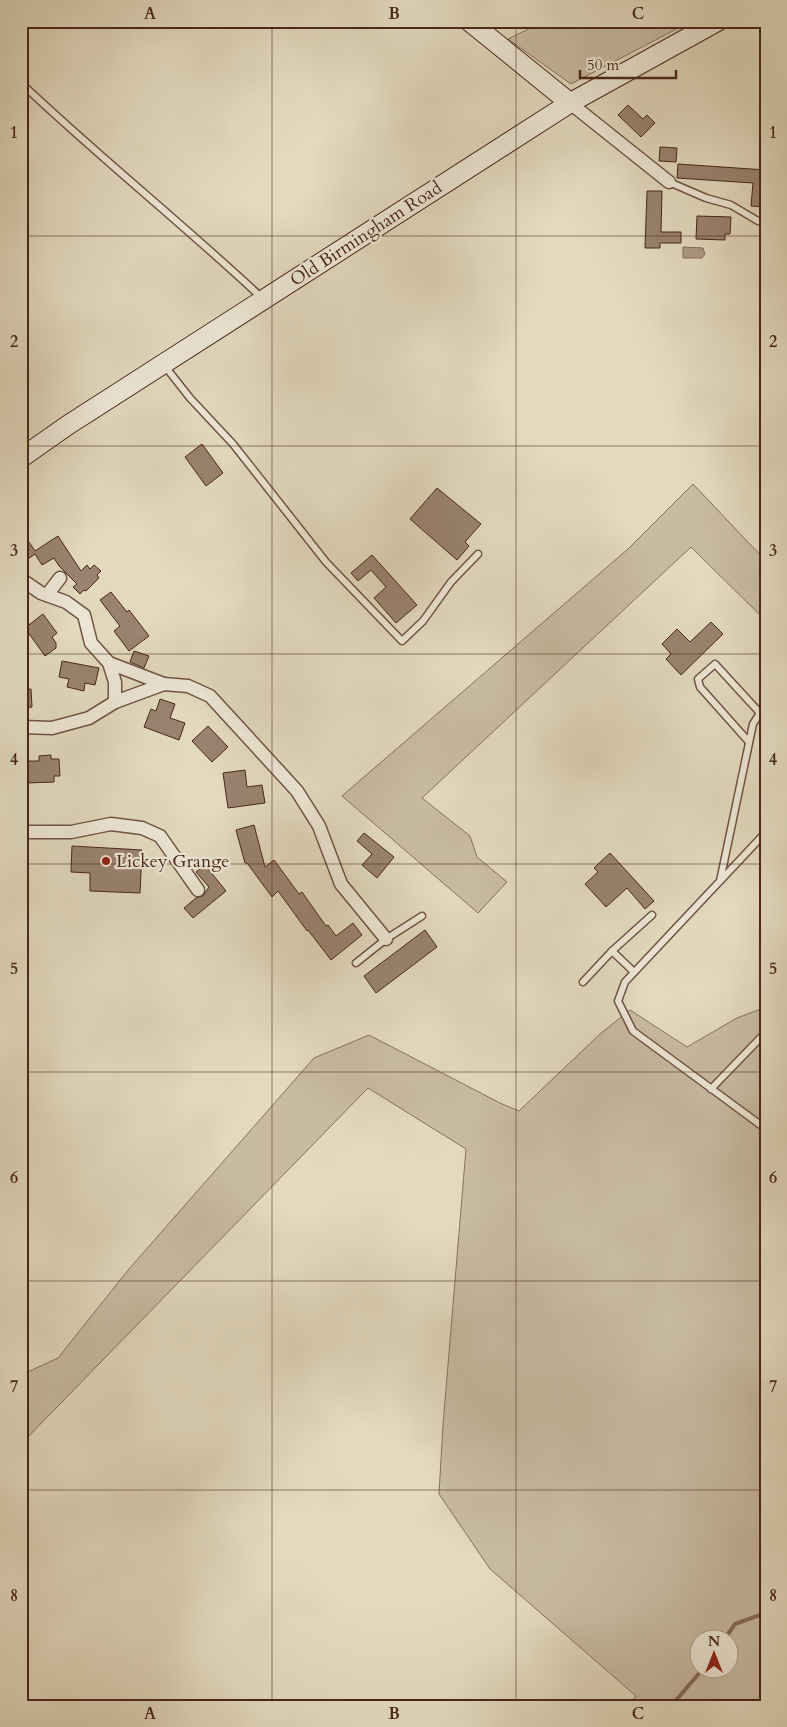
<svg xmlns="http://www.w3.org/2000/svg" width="787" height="1727" font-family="Cardo,serif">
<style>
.green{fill:#c8bba2;stroke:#88705e;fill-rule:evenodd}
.water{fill:#ae9c86;stroke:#866d5b}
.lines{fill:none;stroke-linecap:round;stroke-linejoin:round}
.stream{stroke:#866d5b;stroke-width:4}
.building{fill:#99836f;stroke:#49261a}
.lane-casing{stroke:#6f5343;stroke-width:9}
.street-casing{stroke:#6f5343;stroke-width:15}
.secondary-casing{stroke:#49261a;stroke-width:21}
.lane{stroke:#ece6d5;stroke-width:6}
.street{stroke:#ece6d5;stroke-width:12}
.secondary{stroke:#ece6d5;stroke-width:19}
.grid{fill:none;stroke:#49261a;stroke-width:1;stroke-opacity:0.55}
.poi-dot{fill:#8f2418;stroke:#ece6d5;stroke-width:2}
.labels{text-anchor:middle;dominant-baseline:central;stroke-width:4.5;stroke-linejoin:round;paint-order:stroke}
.street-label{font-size:18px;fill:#49261a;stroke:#ece6d5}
.poi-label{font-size:18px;fill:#49261a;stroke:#ece6d5;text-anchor:start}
.neatline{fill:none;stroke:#49261a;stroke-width:2}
.grid-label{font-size:16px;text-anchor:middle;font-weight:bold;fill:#49261a}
</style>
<rect width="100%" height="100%" fill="#e2d9be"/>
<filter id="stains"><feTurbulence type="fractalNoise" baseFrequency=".004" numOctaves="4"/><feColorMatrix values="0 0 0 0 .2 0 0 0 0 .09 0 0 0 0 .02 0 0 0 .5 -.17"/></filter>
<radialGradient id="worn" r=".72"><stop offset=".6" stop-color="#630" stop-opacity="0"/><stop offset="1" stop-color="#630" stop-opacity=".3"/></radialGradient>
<g class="green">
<polygon points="545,21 692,21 571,84 508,39"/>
<polygon points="693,484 766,561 766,621 691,547 422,798 470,836 477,857 507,882 478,913 342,796 628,549"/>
<path d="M766,1007V1706H626L636,1696L490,1569L439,1494L443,1425L466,1149L368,1088L21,1444V1375L58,1358L129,1269L314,1058L369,1035L500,1103L519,1111L600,1034L630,1010L687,1047L737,1018ZM700,1640H730V1670H700Z"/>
</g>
<polygon class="water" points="683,247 703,248 705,254 702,258 683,258"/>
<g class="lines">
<g class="stream">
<polyline points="724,1640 735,1624 766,1613"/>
<polyline points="671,1706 702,1670"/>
</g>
</g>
<g class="building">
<polygon points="628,105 643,119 647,115 655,123 641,137 618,115"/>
<polygon points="660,147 677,148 676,162 659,161"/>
<polygon points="678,164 766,170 766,207 751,206 753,183 677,178"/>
<polygon points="647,191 662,191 661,232 681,232 681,243 660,243 660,248 645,248"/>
<polygon points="697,216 731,217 730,234 725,234 725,240 696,239"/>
<polygon points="202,444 223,473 206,486 185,457"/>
<polygon points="437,488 481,524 465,542 469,546 457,560 410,519"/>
<polygon points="58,536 81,571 87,565 90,569 94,565 101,571 97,575 99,578 86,591 84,590 80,594 73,587 77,584 59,566 54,558 42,565 35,554 21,564 21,547 29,542 35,551"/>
<polygon points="372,555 417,605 396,623 374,598 386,587 371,570 358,581 351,573"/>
<polygon points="111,592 127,612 129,610 149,636 129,651 114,631 120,626 100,600"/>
<polygon points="43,614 57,633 52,637 56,643 56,648 45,656 25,628"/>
<polygon points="711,622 723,634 681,675 666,659 671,654 662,644 677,629 690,642"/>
<polygon points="134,651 149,656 144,668 130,662"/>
<polygon points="62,661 99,668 95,685 85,683 84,691 67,687 69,679 59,677"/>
<polygon points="31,689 32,707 21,708 21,690"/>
<polygon points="160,699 175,704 170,718 185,723 179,740 144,727 151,709 156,711"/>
<polygon points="208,726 228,747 212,762 192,741"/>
<polygon points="51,755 51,759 59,759 60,776 54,776 54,782 27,783 26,761 39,761 39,756"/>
<polygon points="245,770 247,787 262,785 265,803 228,808 223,773"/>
<polygon points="254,825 265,867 274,860 299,894 302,892 326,926 328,925 336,936 353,923 362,935 331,960 308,930 307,931 278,891 272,897 247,863 245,863 236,830"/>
<polygon points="364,833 394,857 377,878 362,865 372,854 357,841"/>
<polygon points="72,846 142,850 140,893 90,891 90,873 71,872"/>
<polygon points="610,853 654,901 645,909 627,888 606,907 585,884 598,872 594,868"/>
<polygon points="205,865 226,891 193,918 184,908 196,898 203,896 209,887 196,872"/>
<polygon points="425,930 437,947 376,993 364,976"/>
</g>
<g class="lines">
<g class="lane-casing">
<g id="lane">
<path d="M21,83C99,157 183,224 261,297"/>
<polyline points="669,182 706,198 731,205 758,221"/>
<polyline points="164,365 190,398 233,444 326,562 402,641 423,621 451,582 478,554"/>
<polyline points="749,742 700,687 698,679 715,664 760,713 753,724 720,881 625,982 618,1001 633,1031 766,1129"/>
<polyline points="721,880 766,832"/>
<polyline points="356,963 386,939 422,916"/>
<polyline points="634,972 612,951 652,915"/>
<polyline points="583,982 612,951"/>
<polyline points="711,1089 766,1032"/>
</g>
</g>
<g class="street-casing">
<g id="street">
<polyline points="570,103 669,182"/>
<polyline points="25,582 41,593 66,602 84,615 91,643 109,663 115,682 115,702"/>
<polyline points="47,595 60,578"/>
<polyline points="109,663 164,684"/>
<polyline points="21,727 52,728 89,718 115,702 164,684 188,686 210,696 297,791 319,826 341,884 386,939"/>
<polyline points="21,832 71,832 111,824 142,828 160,836 198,890"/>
</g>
</g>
<g class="secondary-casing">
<g id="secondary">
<polyline points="469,21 570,103"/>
<polyline points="21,458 68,425 570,103 718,21"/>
</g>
</g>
<use href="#lane" class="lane"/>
<use href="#street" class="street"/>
<use href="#secondary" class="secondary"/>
</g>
<path class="grid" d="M272,21V1706M516,21V1706M21,236H766M21,446H766M21,654H766M21,864H766M21,1072H766M21,1281H766M21,1490H766"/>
<circle class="poi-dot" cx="106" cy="861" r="5"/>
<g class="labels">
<g class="street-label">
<text transform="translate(366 234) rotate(-33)">Old Birmingham Road</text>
</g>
<g class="poi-label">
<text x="116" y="861">Lickey Grange</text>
</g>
</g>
<rect width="787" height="1727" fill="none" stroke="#e2d9be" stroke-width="55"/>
<g transform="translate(714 1654)"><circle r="24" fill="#ece6d5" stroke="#ab998a"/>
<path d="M0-4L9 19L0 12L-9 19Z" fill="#8f2418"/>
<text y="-8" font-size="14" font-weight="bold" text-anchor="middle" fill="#49261a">N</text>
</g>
<path d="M580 70v8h96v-8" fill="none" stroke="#49261a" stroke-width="2.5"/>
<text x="587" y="70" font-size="15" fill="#49261a" stroke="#ece6d5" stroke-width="4" paint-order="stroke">50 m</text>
<rect x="28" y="28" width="732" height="1672" class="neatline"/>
<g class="grid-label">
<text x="150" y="19">A</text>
<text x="394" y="19">B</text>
<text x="638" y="19">C</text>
<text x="14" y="138">1</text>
<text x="773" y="138">1</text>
<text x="14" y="347">2</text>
<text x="773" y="347">2</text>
<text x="14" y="556">3</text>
<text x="773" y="556">3</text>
<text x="14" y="765">4</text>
<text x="773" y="765">4</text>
<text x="14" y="974">5</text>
<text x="773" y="974">5</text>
<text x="14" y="1183">6</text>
<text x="773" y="1183">6</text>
<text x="14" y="1392">7</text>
<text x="773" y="1392">7</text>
<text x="14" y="1601">8</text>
<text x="773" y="1601">8</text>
<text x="150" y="1719">A</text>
<text x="394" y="1719">B</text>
<text x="638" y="1719">C</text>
</g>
<rect width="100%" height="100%" filter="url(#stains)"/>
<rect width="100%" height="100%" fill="url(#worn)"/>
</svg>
